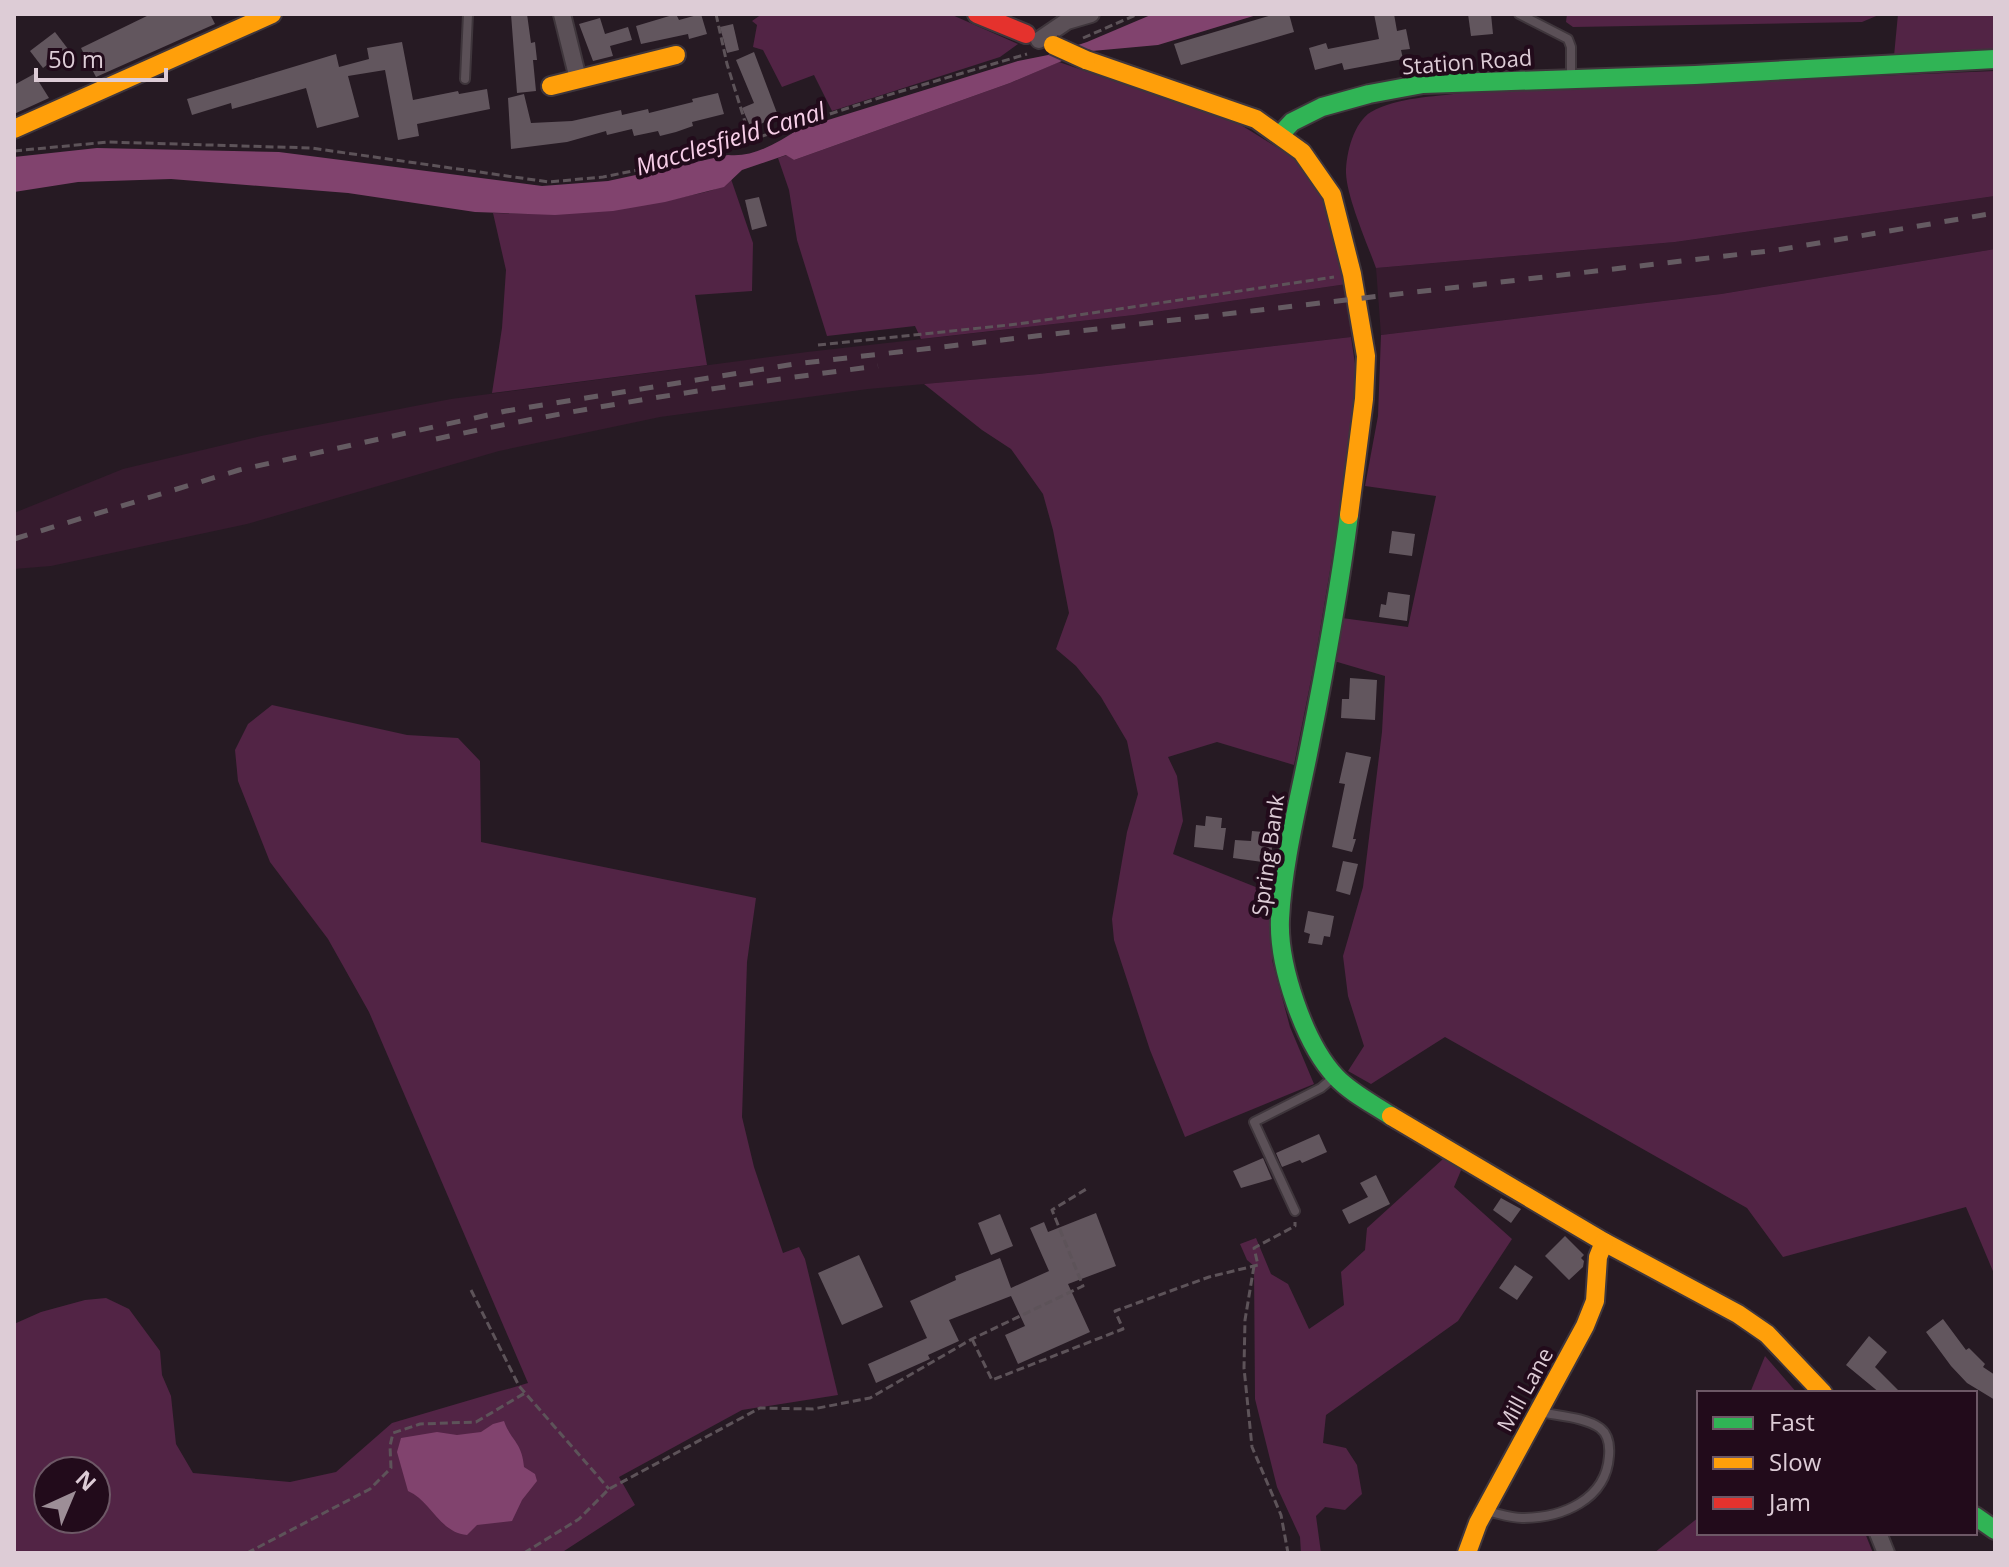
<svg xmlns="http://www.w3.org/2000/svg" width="2009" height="1567" font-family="'Open Sans',sans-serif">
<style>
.built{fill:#361b2e}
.green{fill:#522445;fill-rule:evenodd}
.water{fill:#81436e}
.building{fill:#62565e}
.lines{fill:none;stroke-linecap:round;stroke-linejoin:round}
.lane-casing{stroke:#3f363c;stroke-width:12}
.street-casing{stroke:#3f363c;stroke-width:20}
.fast-casing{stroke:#3f363c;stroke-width:22}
.slow-casing{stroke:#3f363c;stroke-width:22}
.jam-casing{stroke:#3f363c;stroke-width:22}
.path{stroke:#5d5359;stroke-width:3;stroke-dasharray:8 4;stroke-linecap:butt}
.lane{stroke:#5b5057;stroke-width:8}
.street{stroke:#5b5057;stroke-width:16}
.fast{stroke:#30b455;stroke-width:18}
.slow{stroke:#ff9f0a;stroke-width:18}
.jam{stroke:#e5322d;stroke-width:18}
.rail{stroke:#655b62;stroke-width:5;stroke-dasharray:14 14;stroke-linecap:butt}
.slow-bridge-casing{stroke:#3f363c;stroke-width:22;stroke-linecap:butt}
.slow-bridge{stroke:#ff9f0a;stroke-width:18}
.labels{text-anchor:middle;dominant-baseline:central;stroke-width:8;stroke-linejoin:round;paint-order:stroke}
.street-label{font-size:22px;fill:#ddccd6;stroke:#220b1b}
.water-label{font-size:24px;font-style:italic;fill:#f7cfe8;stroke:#220b1b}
</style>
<rect width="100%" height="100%" fill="#261a23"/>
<g class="built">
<polygon points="1995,196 1995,249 1721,294 1381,335 1376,268 1675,242"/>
<polygon points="1347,284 1351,337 1039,374 868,389 660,417 499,451 247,524 51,566 14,569 14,513 123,469 261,436 451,399 807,352 1134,315"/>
</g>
<g class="green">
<polygon points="762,14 950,14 1018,44 1000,57 832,111 814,75 782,87 763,50 753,47 757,25 752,21"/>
<polygon points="1567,14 1881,14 1862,22 1573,27 1566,22"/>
<polygon points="1898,14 1995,14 1995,49 1894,56"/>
<polygon points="1059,62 1241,125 1296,159 1322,188 1347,284 1134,315 921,339 915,326 827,336 797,240 789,190 778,158 787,155 794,160 1010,83"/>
<path d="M1995,71V196L1981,198L1675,242L1376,268C1367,243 1347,198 1346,173C1346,153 1354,122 1371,112C1398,97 1433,97 1462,93Z"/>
<path d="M731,179L753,243L752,291L695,295L707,365L492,393L502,328L506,270L493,213C561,215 625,212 692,195C706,192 720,190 731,179Z"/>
<polygon points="1995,249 1995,1276 1966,1207 1783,1257 1747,1208 1445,1037 1371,1084 1348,1071 1364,1046 1348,996 1343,956 1363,887 1382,732 1385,676 1334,661 1342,618 1408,627 1436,496 1365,486 1378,416 1381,335 1721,294"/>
<polygon points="1351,337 1358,384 1342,499 1315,660 1294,765 1217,742 1168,757 1177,776 1183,821 1173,854 1273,894 1272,960 1290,1027 1314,1084 1185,1137 1150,1050 1114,940 1112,919 1127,832 1138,794 1127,741 1101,697 1076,666 1056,649 1069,613 1053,530 1043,494 1011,449 982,430 924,384 1039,374"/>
<path d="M272,705L407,735L458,738L480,761L481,842L756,898L747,962L742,1117L754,1167L783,1253L799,1247L805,1259L838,1395L742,1410L619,1477L635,1505L561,1553H14V1324L41,1312L85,1300L106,1298L129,1309L160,1351L162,1375L171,1396L176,1444L193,1473L290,1482L336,1472L392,1423L528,1383L369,1012L328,939L270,862L238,781L235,750L248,724ZM48,1471H96V1519H48Z"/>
<polygon points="1443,1159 1462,1168 1454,1187 1512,1239 1458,1321 1326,1415 1323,1443 1346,1448 1357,1465 1362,1494 1345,1510 1325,1507 1316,1516 1321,1553 1301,1553 1300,1537 1277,1487 1255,1399 1254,1266 1247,1260 1240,1244 1256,1238 1271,1274 1288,1284 1309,1329 1344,1305 1341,1272 1365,1250 1367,1228"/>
<polygon points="1765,1356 1797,1393 1750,1393"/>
<polygon points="1699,1517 1699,1533 1865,1533 1873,1553 1654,1553"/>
</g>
<g class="water">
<path d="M1153,14H1260L1158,45L1092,51L1076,55L1010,83L794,160L786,155L742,170L724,187L665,202L613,211L555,215L475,212L348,193L171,179L78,182L14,192V157L97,148L279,152L542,186L608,181L728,155C754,158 778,142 799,129L1018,61L1048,55L1087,42Z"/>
<path d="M504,1421C511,1441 522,1442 524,1467L535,1474L537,1481L522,1500L512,1521L477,1525L467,1535C440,1533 431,1501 408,1491L397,1452L401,1438L437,1432L457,1435L481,1432L493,1424Z"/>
</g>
<g class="building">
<polygon points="151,14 210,14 215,24 96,77 81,48"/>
<polygon points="511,14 527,14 531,43 535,42 537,60 533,60 536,91 517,93"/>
<polygon points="676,14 679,20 701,14 707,34 689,39 688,34 641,44 636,26"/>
<polygon points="1275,14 1289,14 1294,32 1181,65 1174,44"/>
<polygon points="1374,14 1394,14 1397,31 1406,29 1410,49 1401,50 1403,59 1344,70 1342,63 1315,70 1309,48 1326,43 1328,49 1379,39"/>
<polygon points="1468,14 1491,14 1493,34 1471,36"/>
<polygon points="600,18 605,34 628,27 632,40 610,46 613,56 593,61 579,24"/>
<polygon points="733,24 739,50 727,53 720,27"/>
<polygon points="55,32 68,49 43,68 30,51"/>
<polygon points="402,42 413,100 458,91 459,94 487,89 490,109 417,124 419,136 398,140 385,70 348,76 359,117 317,128 306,88 232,109 231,103 192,115 187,99 336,54 339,67 369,59 367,48"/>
<polygon points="754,52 777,113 768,116 770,120 751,128 742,108 754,103 736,60"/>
<polygon points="34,74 49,98 14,114 14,85"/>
<polygon points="718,93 724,114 692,122 693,126 676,132 660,136 658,131 634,136 632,129 607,135 606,131 567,142 511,149 508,98 524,94 531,123 572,121 621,110 622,115 648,109 649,113 693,102 692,99"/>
<polygon points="759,197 767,226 752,230 745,200"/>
<polygon points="1392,531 1415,534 1412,556 1389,553"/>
<polygon points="1388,592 1410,595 1407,621 1379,617 1381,604 1386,605"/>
<polygon points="1350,678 1377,680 1375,720 1341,718 1342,699 1349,699"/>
<polygon points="1346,752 1371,757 1353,839 1356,839 1352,852 1332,847 1345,784 1339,783"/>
<polygon points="1206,816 1222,818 1221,828 1226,828 1223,850 1194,847 1196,825 1205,826"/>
<polygon points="1252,831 1274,833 1270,863 1233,858 1235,840 1251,841"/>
<polygon points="1343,861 1358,864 1350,895 1336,891"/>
<polygon points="1308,911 1334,916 1330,937 1324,936 1322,945 1308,943 1310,934 1304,932"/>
<polygon points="1319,1134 1327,1152 1302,1163 1300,1160 1282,1167 1276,1153"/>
<polygon points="1263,1158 1272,1179 1241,1188 1233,1171"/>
<polygon points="1376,1175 1390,1204 1349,1224 1342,1210 1368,1197 1360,1183"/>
<polygon points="1501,1198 1521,1209 1511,1223 1493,1210"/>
<polygon points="1096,1213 1116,1266 1068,1284 1090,1332 1018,1364 1005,1335 1025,1326 1011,1296 949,1320 959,1341 928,1355 930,1359 876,1383 868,1364 927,1338 910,1301 956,1280 955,1276 1000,1258 1011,1288 1049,1271 1030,1228 1044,1222 1048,1232"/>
<polygon points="1000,1214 1013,1246 991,1255 978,1223"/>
<polygon points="1565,1236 1584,1255 1581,1258 1584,1261 1583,1267 1569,1280 1545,1256"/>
<polygon points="859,1255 883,1307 842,1325 818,1273"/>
<polygon points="1515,1265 1533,1277 1517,1300 1499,1288"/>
<polygon points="1943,1319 1966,1350 1969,1348 1985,1364 1983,1367 1995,1375 1995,1400 1967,1383 1951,1366 1926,1332"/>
<polygon points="1869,1336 1887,1352 1875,1367 1901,1393 1880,1393 1846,1365"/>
</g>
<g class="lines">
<g class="lane-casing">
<g id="lane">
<polyline points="1519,14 1568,39 1571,47 1571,78"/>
<polyline points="465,79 468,14"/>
<polyline points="1295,1211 1254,1122 1321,1088 1335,1076"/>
<path d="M1486,1511C1497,1513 1510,1518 1522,1518C1562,1518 1606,1500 1609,1456C1610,1445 1609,1435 1600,1428C1585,1417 1558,1416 1540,1412"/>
</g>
</g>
<g class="street-casing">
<g id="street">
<polyline points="562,14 578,79"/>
<polyline points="1039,40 1067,21 1091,14"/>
<polyline points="1878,1533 1886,1553"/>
</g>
</g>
<g class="fast-casing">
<g id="fast">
<polyline points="1280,135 1292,122 1322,107 1369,94 1423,84 1695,75 1995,59"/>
<path d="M1349,515C1339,592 1325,668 1310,744C1299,801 1283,860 1280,919C1278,965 1304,1043 1336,1077C1351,1093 1373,1104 1391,1116"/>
<polyline points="1975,1516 1995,1530"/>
</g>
</g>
<g class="slow-casing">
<g id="slow">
<polyline points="1086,60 1256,119 1302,152 1332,195 1352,274 1366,356 1364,399 1349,515"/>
<polyline points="551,86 676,55"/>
<polyline points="14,129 272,14"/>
<polyline points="1391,1116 1604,1242 1738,1314 1767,1334 1823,1393"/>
<polyline points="1467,1553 1478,1523 1585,1326 1595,1301 1598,1257 1604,1242"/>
</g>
</g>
<g class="jam-casing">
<polyline id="jam" points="977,14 1026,34"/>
</g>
<g class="path">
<polyline points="716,14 727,64 751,141"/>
<polyline points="1083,38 1138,14"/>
<polyline points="14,151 108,142 311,148 549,182 603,177 692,159 885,96 1027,54"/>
<polyline points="818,345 1018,324 1334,277"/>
<polyline points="1254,1266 1245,1320 1244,1368 1252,1447 1281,1515 1288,1553"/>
<polyline points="471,1290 519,1386 609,1489"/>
<polyline points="972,1339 992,1380 1123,1329 1115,1311 1209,1277 1258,1265 1254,1248 1295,1226 1295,1222"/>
<polyline points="247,1553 370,1489 391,1468 390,1446 393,1433 420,1424 476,1422 525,1393"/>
<polyline points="524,1553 579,1519 609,1489 760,1408 813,1409 870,1398 972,1339 1083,1286 1052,1210 1088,1188"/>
</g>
<use href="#lane" class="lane"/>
<use href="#street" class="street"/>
<use href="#fast" class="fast"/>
<use href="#slow" class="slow"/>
<use href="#jam" class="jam"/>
<g class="rail">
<path d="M436,439C581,407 730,385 878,366"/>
<polyline points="14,539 239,470 506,411 795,364 1777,250 1995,213"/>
</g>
<g class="slow-bridge-casing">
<polyline id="slow-bridge" points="1053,45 1086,60"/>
</g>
<use href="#slow-bridge" class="slow-bridge"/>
</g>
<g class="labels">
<g class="street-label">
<text transform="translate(1467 61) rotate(-4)">Station Road</text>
<text transform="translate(1267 855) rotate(-82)">Spring Bank</text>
<text transform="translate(1524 1389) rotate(-61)">Mill Lane</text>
</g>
<g class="water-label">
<text transform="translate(730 138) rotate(-17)">Macclesfield Canal</text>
</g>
</g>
<rect width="2009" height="1567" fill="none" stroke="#ddccd6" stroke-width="32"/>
<rect x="1697" y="1391" width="280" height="144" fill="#220b1b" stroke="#6d5866" stroke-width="2"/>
<rect x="1713" y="1417" width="40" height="12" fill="#30b455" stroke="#6d5866" stroke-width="2"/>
<text x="1769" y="1431" font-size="24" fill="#ddccd6">Fast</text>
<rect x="1713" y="1457" width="40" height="12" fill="#ff9f0a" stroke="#6d5866" stroke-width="2"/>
<text x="1769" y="1471" font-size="24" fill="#ddccd6">Slow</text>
<rect x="1713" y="1497" width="40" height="12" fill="#e5322d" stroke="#6d5866" stroke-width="2"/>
<text x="1769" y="1511" font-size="24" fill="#ddccd6">Jam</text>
<g transform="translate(72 1495) rotate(44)"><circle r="38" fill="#220b1b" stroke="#6d5866" stroke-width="2"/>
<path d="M0-6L14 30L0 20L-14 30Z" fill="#9d8e97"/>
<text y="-12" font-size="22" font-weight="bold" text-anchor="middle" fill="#ddccd6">N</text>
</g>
<path d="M36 68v12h130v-12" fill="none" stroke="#ddccd6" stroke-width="4"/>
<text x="48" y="68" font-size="24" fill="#ddccd6" stroke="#220b1b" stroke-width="6" paint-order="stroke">50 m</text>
</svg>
